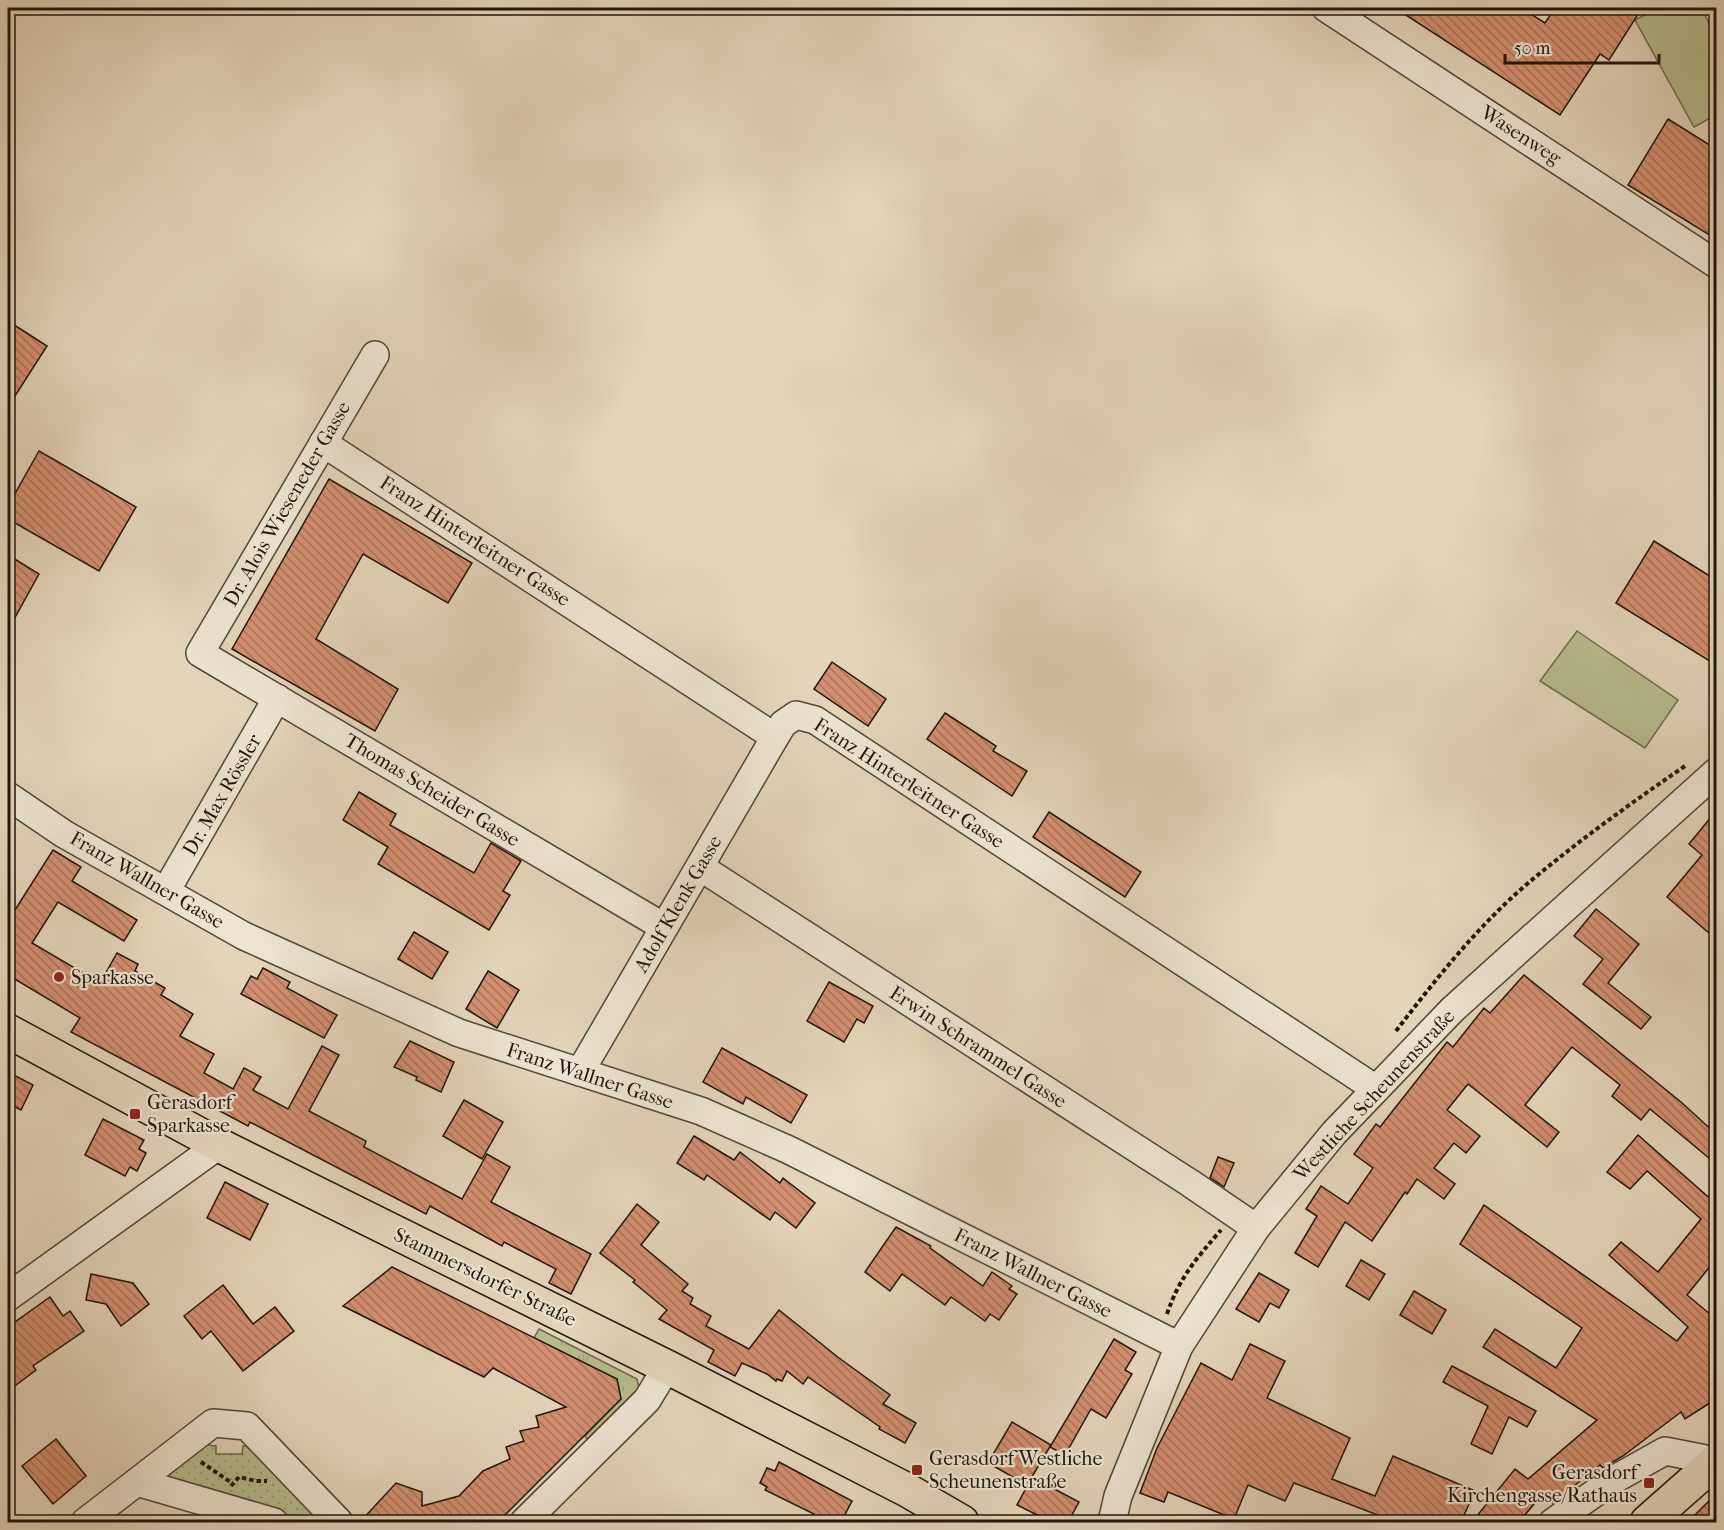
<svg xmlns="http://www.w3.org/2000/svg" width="1724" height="1530" font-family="'IM FELL French Canon',serif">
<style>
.grass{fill:url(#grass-tufts);stroke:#6b694c;stroke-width:1.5}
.park{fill:url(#park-dots);stroke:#6b694c;stroke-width:1.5}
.pitch{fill:#b7bc8d;stroke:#6b694c;stroke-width:1.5}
.building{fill:url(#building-back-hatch);stroke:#1f160b;stroke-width:1.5}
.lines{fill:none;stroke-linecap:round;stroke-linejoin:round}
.minor-casing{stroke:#504637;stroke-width:30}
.major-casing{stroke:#1f160b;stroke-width:36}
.path{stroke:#1f160b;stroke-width:4;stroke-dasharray:4.5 3;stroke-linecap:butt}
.minor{stroke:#ede3d2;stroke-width:27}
.major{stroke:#e4d4ba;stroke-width:33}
.poi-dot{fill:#8f2418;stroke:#ede3d2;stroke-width:2}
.labels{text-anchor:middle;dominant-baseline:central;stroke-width:4.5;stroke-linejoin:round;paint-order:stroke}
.street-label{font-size:20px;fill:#1f160b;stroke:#ede3d2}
.poi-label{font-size:20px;fill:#1f160b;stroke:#ede3d2;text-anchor:start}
</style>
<defs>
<pattern id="grass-tufts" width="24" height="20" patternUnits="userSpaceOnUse" patternTransform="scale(1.5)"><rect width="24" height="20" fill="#b7bc8d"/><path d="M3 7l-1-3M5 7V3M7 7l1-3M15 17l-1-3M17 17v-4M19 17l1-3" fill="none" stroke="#9da178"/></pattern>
<pattern id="park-dots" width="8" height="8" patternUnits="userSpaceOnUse" patternTransform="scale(1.5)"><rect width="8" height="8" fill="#b7bc8d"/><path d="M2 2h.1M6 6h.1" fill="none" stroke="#9da178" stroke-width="1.8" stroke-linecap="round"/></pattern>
<pattern id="building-back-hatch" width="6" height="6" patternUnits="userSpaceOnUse" patternTransform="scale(1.5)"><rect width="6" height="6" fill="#d48f71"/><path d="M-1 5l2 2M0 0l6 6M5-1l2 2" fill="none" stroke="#ab745b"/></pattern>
</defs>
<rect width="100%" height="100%" fill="#e4d4ba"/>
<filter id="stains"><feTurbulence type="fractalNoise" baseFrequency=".00333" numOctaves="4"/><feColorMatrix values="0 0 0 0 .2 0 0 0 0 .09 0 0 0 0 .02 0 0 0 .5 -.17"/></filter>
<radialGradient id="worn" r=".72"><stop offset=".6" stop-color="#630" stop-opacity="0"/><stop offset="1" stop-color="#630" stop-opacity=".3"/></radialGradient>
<polygon class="grass" points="539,1329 637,1379 639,1388 587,1439 585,1436 621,1399 617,1379 534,1338"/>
<polygon class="park" points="199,1444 216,1446 216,1454 242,1454 243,1446 252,1447 326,1522 308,1522 172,1482 166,1471"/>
<g class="pitch">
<polygon points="1658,8 1701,8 1716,36 1716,115 1694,127 1635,20"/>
<polygon points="1577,631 1678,700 1645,748 1540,681"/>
</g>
<g class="building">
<polygon points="1395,8 1521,8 1545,23 1555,8 1642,8 1609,60 1600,54 1560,115"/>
<polygon points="1668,119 1716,149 1716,239 1628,185"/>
<polygon points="8,321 47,346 8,407"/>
<polygon points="39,451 136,507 99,571 8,519 8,506"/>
<polygon points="329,479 472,563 448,603 363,554 316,639 398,689 375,731 232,649"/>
<polygon points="1654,541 1716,580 1716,665 1616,603"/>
<polygon points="8,555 39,574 8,630"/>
<polygon points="832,662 886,699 868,726 814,689"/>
<polygon points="945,713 996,746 993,751 1027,771 1012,796 927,739"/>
<polygon points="359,792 396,814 390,825 474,873 491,843 521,861 503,891 510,895 489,930 378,864 388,847 343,820"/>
<polygon points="1716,811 1716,939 1667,897 1702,855 1689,844"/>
<polygon points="1049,812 1141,872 1125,897 1033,837"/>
<polygon points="53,850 81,867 72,881 137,920 124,941 58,902 32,943 100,983 117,953 138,964 135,971 165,988 161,995 193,1014 180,1036 214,1054 204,1073 233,1089 244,1068 261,1077 253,1090 288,1109 322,1046 339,1055 309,1111 366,1141 364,1147 462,1199 487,1154 510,1167 491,1202 591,1254 571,1294 549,1283 556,1269 504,1242 502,1246 430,1206 426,1214 250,1122 248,1126 71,1032 80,1018 8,975 8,921"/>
<polygon points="1596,909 1639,944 1608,983 1651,1017 1641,1029 1583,984 1603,959 1574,936"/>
<polygon points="414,932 448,952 432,979 398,959"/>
<polygon points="263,968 290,982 287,988 337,1015 324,1038 241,994 251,976 257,979"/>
<polygon points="488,971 519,990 497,1028 466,1009"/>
<polygon points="1524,975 1681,1102 1716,1134 1716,1164 1650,1109 1641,1120 1612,1096 1620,1085 1572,1047 1525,1105 1559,1132 1547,1147 1468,1084 1447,1110 1480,1136 1466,1153 1454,1143 1434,1168 1455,1184 1444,1199 1417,1179 1407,1194 1405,1192 1372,1241 1345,1222 1318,1267 1295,1253 1317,1216 1306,1209 1321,1186 1348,1204 1373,1168 1354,1154 1376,1124 1380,1127 1447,1042 1453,1047 1484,1008 1490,1013"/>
<polygon points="829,982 873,1006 864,1023 857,1019 844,1042 807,1021"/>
<polygon points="410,1041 454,1062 441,1092 416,1080 417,1077 394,1067"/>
<polygon points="722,1048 807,1095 791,1123 746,1097 743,1104 703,1082"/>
<polygon points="8,1072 33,1085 21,1110 8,1103"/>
<polygon points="464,1100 503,1122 482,1159 443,1136"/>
<polygon points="103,1119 144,1140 139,1149 146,1153 137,1171 130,1167 125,1176 85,1155"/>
<polygon points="1638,1135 1714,1202 1716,1199 1716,1259 1687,1295 1716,1319 1716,1399 1685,1419 1681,1412 1623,1456 1603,1468 1600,1465 1553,1503 1544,1492 1519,1522 1472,1522 1515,1469 1528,1479 1597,1420 1483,1347 1495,1329 1556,1368 1582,1328 1460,1244 1484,1205 1677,1341 1688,1327 1609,1255 1621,1242 1658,1272 1701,1219 1647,1171 1630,1189 1607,1172"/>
<polygon points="694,1136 734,1160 740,1152 780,1183 783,1178 815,1203 796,1228 775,1212 770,1220 707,1175 704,1180 677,1163"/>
<polygon points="1218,1157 1234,1163 1224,1187 1210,1178"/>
<polygon points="225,1182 268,1204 250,1240 207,1218"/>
<polygon points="637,1204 659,1222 641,1245 688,1284 682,1291 693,1298 690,1304 711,1316 706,1326 749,1349 779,1310 839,1358 890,1395 883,1404 916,1423 905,1443 879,1429 880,1427 808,1377 803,1384 787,1371 782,1381 777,1379 776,1381 767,1374 742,1363 735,1376 708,1362 714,1350 659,1319 667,1310 633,1282 635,1280 600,1253"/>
<polygon points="896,1227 931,1246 930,1248 983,1286 992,1272 1012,1286 1009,1289 1017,1294 999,1320 990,1314 985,1321 951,1297 945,1305 902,1274 890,1291 865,1272"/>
<polygon points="1361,1260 1385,1274 1369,1300 1346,1286"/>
<polygon points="392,1267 617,1379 621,1399 498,1522 360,1522 396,1483 422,1492 422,1506 459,1496 483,1471 510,1459 506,1447 524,1441 520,1431 539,1427 536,1416 566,1407 493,1368 484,1377 343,1306"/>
<polygon points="1259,1273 1289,1290 1279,1308 1270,1303 1259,1322 1236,1309"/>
<polygon points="91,1274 133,1283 149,1304 121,1326 106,1304 86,1300"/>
<polygon points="223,1285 253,1324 275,1307 294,1331 243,1371 211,1331 202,1339 184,1316"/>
<polygon points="1414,1291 1446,1310 1432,1334 1400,1315"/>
<polygon points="50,1297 63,1316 70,1311 84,1331 33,1366 36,1370 8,1391 8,1327"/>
<polygon points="1114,1339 1136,1352 1125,1370 1132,1374 1106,1418 1091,1409 1065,1455 1050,1447"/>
<polygon points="1250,1344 1285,1361 1267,1398 1350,1438 1332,1479 1375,1496 1393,1456 1475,1491 1461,1522 1396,1522 1294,1483 1285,1501 1248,1485 1234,1519 1168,1492 1164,1502 1140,1493 1157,1448 1201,1363 1232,1380"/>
<polygon points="1452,1366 1536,1411 1527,1427 1509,1417 1492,1454 1471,1444 1488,1406 1443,1382"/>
<polygon points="1012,1422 1051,1445 1027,1485 988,1463"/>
<polygon points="56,1439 86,1476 53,1504 22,1466"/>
<polygon points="779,1462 852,1501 841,1522 821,1522 812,1518 814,1514 765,1490 767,1487 760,1483 767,1468 775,1471"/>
<polygon points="1032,1477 1079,1502 1068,1522 1056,1516 1053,1522 1051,1522 1017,1505"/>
<polygon points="1716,1494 1716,1522 1688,1522"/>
</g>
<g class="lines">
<g class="minor-casing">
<g id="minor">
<polyline points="1326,8 1716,264"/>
<polyline points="375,355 200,653 664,927"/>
<polyline points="323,443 775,737 783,724 796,715 815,720 1376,1089"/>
<polyline points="8,796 64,834 244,936 459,1033 701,1111 789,1150 1179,1346"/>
<polyline points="700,867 1190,1183 1256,1228"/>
<polyline points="166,891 277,698"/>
<polyline points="580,1072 775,737"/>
<polyline points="8,1297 219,1145"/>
<polyline points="137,1482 274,1522"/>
<polyline points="85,1522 213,1423 247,1426 339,1522"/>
<polyline points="524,1522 647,1400 667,1367"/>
<polyline points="1112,1522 1118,1496 1179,1346 1256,1228 1334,1133 1452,1010 1716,772"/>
<polyline points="1553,1522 1615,1479 1665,1451 1716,1461"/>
</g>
</g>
<g class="major-casing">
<g id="major">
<polyline points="8,1031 219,1145 667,1367 907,1490 962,1522"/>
<polyline points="1647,1522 1716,1461"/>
</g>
</g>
<g class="path">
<path d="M1396,1031C1436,979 1477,927 1527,884C1577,842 1631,803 1685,766"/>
<path d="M1167,1314C1179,1278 1196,1259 1221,1230"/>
<polyline points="201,1462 232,1483"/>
<polyline points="231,1486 239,1477 256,1481 267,1481"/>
</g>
<use href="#minor" class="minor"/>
<use href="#major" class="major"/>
</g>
<g class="poi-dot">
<circle cx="59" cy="977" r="6"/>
<rect x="129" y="1108" width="12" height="12" rx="3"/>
<rect x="911" y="1464" width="12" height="12" rx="3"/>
<rect x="1643" y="1477" width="12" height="12" rx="3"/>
</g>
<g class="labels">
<g class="street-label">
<text transform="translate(1521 135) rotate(33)">Wasenweg</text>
<text transform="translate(287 504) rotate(-60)">Dr. Alois Wieseneder Gasse</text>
<text transform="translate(475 541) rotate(33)">Franz Hinterleitner Gasse</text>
<text transform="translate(909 783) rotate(33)">Franz Hinterleitner Gasse</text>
<text transform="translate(432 790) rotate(31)">Thomas Scheider Gasse</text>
<text transform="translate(222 795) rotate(-60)">Dr. Max Rössler</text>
<text transform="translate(147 880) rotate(30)">Franz Wallner Gasse</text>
<text transform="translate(678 904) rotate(-60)">Adolf Klenk Gasse</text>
<text transform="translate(978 1047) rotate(33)">Erwin Schrammel Gasse</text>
<text transform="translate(590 1076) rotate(18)">Franz Wallner Gasse</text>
<text transform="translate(1374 1095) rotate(-47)">Westliche Scheunenstraße</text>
<text transform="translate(1033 1273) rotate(27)">Franz Wallner Gasse</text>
<text transform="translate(485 1277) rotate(26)">Stammersdorfer Straße</text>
</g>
<g class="poi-label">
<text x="71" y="977">Sparkasse</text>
<text x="147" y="1102">Gerasdorf<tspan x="147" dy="23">Sparkasse</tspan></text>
<text x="929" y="1458">Gerasdorf Westliche<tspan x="929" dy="23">Scheunenstraße</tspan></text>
<text x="1637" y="1472" text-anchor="end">Gerasdorf<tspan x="1637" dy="23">Kirchengasse/Rathaus</tspan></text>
</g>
</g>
<rect width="1724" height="1530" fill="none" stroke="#e4d4ba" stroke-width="30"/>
<rect x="9" y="9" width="1706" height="1512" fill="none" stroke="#1f160b" stroke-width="3"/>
<rect x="15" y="15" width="1694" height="1500" fill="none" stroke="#1f160b" stroke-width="1.5"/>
<path d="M1505 54v9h154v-9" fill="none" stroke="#1f160b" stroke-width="3"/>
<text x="1514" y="54" font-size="18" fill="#1f160b" stroke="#ede3d2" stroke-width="4.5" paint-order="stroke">50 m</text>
<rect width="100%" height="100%" filter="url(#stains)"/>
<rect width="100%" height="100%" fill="url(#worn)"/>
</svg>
